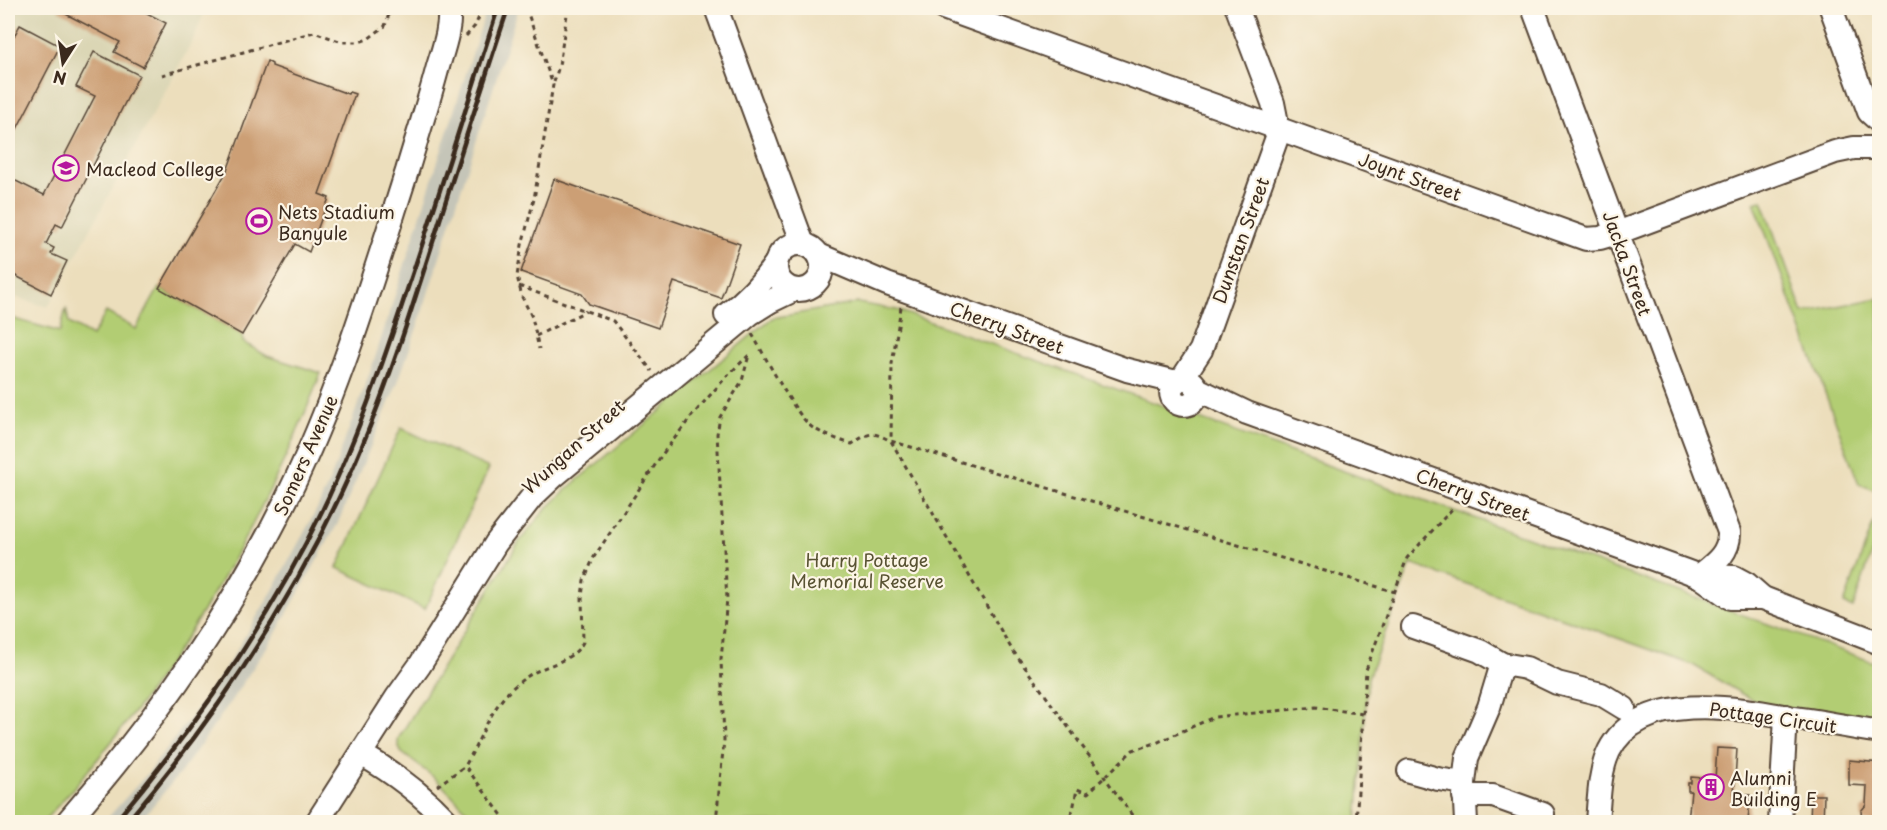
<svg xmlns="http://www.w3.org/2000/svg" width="1887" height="830" font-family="'Playpen Sans',sans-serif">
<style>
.built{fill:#dad5b4}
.industrial{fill:#c5c5b8}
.green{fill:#b2cd73;stroke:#767c48;stroke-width:1.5}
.building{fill:#cc9f74}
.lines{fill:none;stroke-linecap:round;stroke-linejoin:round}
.minor-casing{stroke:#564536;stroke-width:26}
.path{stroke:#564536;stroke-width:3;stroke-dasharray:4.5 4.5;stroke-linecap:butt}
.minor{stroke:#fff;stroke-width:22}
.rail{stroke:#3b2a1e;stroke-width:4.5}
.labels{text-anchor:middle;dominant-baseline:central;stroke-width:4.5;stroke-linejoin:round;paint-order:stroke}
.poi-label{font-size:18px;fill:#3b2a1e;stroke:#fcf5e5;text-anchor:start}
.street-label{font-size:18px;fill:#3b2a1e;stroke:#fcf5e5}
.park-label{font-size:18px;fill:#595333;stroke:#fcf5e5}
</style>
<rect width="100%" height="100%" fill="#fcf5e5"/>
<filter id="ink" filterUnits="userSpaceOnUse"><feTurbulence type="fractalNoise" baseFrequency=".0167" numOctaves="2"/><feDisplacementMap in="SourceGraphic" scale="12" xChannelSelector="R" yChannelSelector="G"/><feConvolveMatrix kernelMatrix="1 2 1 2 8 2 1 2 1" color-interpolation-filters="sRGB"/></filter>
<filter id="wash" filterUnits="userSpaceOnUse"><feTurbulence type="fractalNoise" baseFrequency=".008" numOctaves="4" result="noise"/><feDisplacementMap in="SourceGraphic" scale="24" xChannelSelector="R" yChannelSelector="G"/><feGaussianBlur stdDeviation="1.35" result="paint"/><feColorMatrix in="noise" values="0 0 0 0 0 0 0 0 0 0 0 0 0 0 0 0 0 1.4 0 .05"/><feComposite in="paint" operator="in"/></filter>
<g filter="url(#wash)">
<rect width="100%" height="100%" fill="#ecdebc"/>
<polygon class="built" points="8,8 206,8 193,40 48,307 8,295"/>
<polygon class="industrial" points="487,8 510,8 518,10 421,316 398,382 337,525 275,635 216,723 181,772 139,822 104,822 147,774 214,687 273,590 318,507 332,475 374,361"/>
<g class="green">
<polygon points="1762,200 1803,313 1879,298 1879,492 1859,484 1754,202"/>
<path d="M159,288L242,335L243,342L267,356L321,373C257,539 163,692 43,822H8V317L60,332L66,308L69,323L92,336L106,312L136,329Z"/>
<polygon points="858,303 897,310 1879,664 1879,727 1764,707 1693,665 1411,564 1368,678 1357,822 478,822 435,778 401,752 398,744 398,739 519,542 545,510 569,487 772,318"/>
<polygon points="401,428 489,468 425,609 337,568"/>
<polygon points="1879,508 1879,532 1853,608 1844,604"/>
</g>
<g id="blocks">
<g class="building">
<polygon points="60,8 142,8 141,10 166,23 143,67 114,52 120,42 58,10"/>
<polygon points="20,25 60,46 8,146 8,48"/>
<polygon points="94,52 139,75 62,227 56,224 46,244 54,248 51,254 67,261 51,294 8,272 8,182 10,178 44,195 95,96 76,87"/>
<polygon points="267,61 272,64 272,66 348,94 349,92 355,94 319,194 329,198 309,252 295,244 242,335 159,288 227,171"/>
<polygon points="554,179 740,244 721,298 674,282 658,328 589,304 582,294 521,272"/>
<polygon points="1717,748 1737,749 1734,794 1750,795 1748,822 1688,822 1691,791 1688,791 1688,783 1691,783 1691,777 1715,779"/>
<polygon points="1849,760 1880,763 1880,822 1865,822 1862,819 1861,811 1866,805 1867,786 1849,785"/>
<polygon points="1811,795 1824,795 1823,822 1810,822"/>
</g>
</g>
</g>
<g filter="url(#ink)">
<use href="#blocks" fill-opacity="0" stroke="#564536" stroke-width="1.5"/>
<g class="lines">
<g class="minor-casing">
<g id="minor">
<polyline points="716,8 803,244"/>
<polyline points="943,8 1586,239 1600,238 1617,233 1835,152 1854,148 1880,148"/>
<polyline points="1237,8 1273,103 1276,118 1273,126"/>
<path d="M1533,8L1729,532C1730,553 1714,564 1699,576"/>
<polyline points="1831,8 1869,112 1879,121"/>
<circle cx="799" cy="267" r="23"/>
<polyline points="819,255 887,284 1127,370 1176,382"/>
<path d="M726,315C746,300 761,285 775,264"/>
<polyline points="1182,379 1201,350 1280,129"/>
<circle cx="1184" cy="392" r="13"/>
<polyline points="1197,389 1247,413 1686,571 1699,576 1730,598 1763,598"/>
<polyline points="1699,576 1734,577 1747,584 1763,598 1880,643"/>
<polyline points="1413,627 1480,651 1502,664 1526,668 1557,683 1601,694 1624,708"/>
<path d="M361,754C394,773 423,795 448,822"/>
<polyline points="1409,771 1438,779 1464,783"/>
<polyline points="1464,796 1493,796 1543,814"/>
<path d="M67,822C160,715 237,606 297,477C343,379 374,274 407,171C417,137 428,104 437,70C443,49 451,29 449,8"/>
<polyline points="317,822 397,697 420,665 496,543 532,497 553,477 750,314 771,301 794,290"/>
<polyline points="1466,822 1464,783 1467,758 1489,707 1502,664"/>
<path d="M1597,822C1599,800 1599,772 1609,751C1641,689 1739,708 1794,718C1823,722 1851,727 1880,732"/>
<polyline points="1780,822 1786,716"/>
</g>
</g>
<g class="path">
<polyline points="526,8 553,85 534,199 522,245 517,276 522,297 532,317 539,349"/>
<polyline points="466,36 475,26 483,8"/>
<polyline points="162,75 314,32 342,42 359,42 368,39 385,26 391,8 424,12 423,8"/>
<polyline points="554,82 559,66 568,8"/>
<polyline points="519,286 613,321 652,371"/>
<polyline points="901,307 892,364 891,441 1011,648 1137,822"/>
<path d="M752,334C764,354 796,417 813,428C825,435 838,440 852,444C870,432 872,431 891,441L1395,592"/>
<polyline points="536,336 586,311"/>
<polyline points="437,786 465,766"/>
<path d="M507,822L465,766C485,732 492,699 528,676C546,664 573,662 583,642L582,597L584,580L594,557L661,456L691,417L726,377L750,354"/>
<polyline points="716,822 724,740 721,659 727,599 717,434 720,417 742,381 749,355"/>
<polyline points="1066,822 1073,810 1077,789 1088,793 1133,750 1156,743 1214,717 1316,707 1363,714"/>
<polyline points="1356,822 1366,670 1407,558 1454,507"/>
</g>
<use href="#minor" class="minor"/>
<g class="rail">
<path d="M115,822C196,726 267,625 322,511C361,430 389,345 417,260C445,176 471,92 498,8"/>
<path d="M127,822C217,716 293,601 350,474C385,395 411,312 437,229C460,155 484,81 508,8"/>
</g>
</g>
</g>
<defs>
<g id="school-ring" transform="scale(1.35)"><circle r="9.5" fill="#fcf5e5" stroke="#b5179e" stroke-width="1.5"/><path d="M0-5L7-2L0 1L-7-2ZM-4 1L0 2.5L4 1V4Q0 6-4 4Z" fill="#b5179e"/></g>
<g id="stadium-ring" transform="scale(1.35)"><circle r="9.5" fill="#fcf5e5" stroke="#b5179e" stroke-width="1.5"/><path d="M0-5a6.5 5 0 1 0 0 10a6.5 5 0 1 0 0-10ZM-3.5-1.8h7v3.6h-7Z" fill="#b5179e"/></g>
<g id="building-ring" transform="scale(1.35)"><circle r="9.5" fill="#fcf5e5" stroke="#b5179e" stroke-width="1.5"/><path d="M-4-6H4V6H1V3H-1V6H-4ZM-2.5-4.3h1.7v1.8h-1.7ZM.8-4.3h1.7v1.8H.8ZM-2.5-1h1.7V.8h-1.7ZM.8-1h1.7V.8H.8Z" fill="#b5179e"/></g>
</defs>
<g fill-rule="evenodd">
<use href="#school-ring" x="66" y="168"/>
<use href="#stadium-ring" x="259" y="221"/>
<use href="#building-ring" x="1711" y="787"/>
</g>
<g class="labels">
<g class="poi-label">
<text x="86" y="168">Macleod College</text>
<text x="278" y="211">Nets Stadium<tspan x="278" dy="21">Banyule</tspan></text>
<text x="1730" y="777">Alumni<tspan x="1730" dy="21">Building E</tspan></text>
</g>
<g class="street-label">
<text transform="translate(1410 176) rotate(20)">Joynt Street</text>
<text transform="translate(1240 240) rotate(-70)">Dunstan Street</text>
<text transform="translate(1628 263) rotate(70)">Jacka Street</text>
<text transform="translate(1007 327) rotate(20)">Cherry Street</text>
<text transform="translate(573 446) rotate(-42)">Wungan Street</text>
<text transform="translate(305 455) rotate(-66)">Somers Avenue</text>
<text transform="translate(1473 494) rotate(20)">Cherry Street</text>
<text transform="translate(1773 717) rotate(8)">Pottage Circuit</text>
</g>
<g class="park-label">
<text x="867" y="559">Harry Pottage<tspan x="867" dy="21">Memorial Reserve</tspan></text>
</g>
</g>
<rect width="1887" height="830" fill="none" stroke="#fcf5e5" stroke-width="30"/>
<g transform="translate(63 63) rotate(192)" stroke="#fcf5e5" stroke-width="4.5" paint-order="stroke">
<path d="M0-4.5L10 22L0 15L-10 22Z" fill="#3b2a1e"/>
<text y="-9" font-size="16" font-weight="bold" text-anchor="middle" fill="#3b2a1e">N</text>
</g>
</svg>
